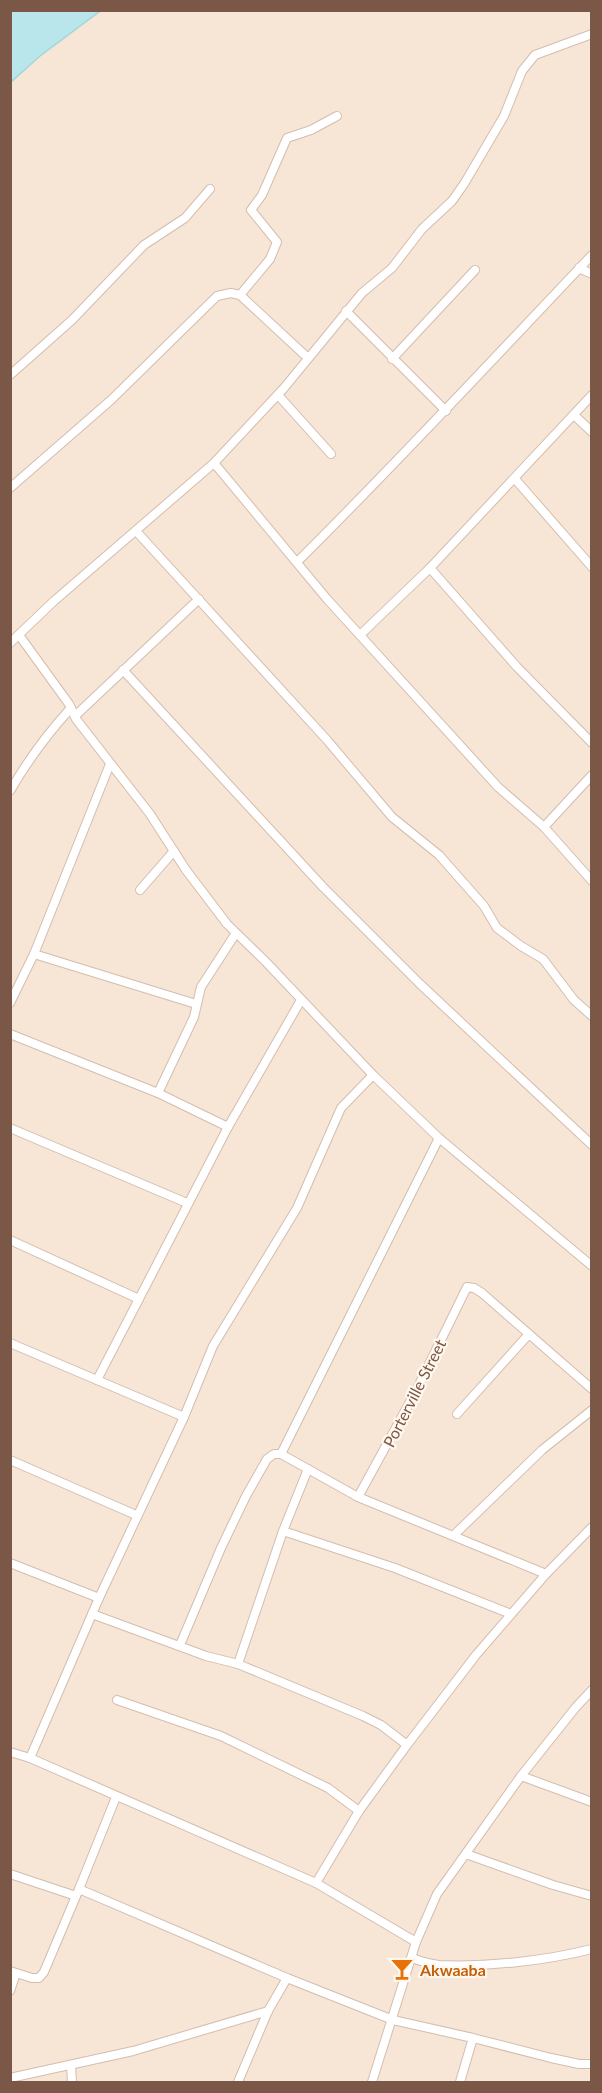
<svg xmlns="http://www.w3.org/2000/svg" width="602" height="2093" font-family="Lato,sans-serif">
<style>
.residential{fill:#f7e5d5}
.water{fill:#b9e6ea;stroke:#9ed7dd;stroke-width:1.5}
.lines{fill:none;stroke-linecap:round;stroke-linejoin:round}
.street-casing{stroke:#d4bdae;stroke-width:10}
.street{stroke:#fff;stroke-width:8}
.labels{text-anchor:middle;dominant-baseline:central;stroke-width:4.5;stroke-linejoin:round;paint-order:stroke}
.street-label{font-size:16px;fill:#7b5748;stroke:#fff8ef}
.food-label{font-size:16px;font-weight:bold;fill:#c56008;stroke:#fff8ef;text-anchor:start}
</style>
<rect width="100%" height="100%" fill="#fef4e7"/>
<polygon class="residential" points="100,11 591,11 591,2082 11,2082 11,82 40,56"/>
<polygon class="water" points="11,10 100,10 100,11 40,56 11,82"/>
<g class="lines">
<g class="street-casing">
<g id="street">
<polyline points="579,268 592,274"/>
<polyline points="240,295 270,259 277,242 251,210 262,195 287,138 311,130 337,116"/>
<polyline points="346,311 446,411"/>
<polyline points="392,359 475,270"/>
<polyline points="10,375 72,320 144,245 185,218 210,189"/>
<polyline points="278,395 331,454"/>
<polyline points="574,415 592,432"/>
<polyline points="214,463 327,599 498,787 544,827 592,881"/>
<polyline points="515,479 592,567"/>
<polyline points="10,488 111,400 217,296 231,293 240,295 308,358"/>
<polyline points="136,531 327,740 392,817 439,855 484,906 497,928 521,946 543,959 574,1000 592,1016"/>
<path d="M297,562C398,462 494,358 592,255"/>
<polyline points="430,568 517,667 592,743"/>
<polyline points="19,635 69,704 76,719 150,814 186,870 227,924 266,962 373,1075 439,1138 592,1266"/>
<polyline points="360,635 430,568 592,395"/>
<polyline points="10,643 54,601 214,463 284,388 362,293 392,268 422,229 452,201 464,184 504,116 522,71 535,55 592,34"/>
<polyline points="123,670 323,887 420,984 592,1145"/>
<polyline points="75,716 199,599"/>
<path d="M10,791C28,760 47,734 71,708"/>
<polyline points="544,827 592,775"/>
<polyline points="140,890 174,851"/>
<polyline points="34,954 196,1004"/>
<polyline points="10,1003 34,954 110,764"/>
<polyline points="10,1034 158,1093 228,1127"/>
<polyline points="158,1093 194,1017 201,987 236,933"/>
<polyline points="10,1128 187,1203"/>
<polyline points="10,1240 139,1299"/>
<polyline points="10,1343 184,1417"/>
<polyline points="97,1380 228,1127 301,1000"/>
<polyline points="457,1414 529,1334"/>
<polyline points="281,1454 439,1138"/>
<polyline points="10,1460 136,1515"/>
<polyline points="358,1497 416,1391 467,1287 474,1288 482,1293 592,1389"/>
<polyline points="283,1531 395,1568 511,1614"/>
<polyline points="454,1535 542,1450 592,1410"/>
<polyline points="10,1563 99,1598"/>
<polyline points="92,1614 206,1656 238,1664 363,1716 381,1725 407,1745"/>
<polyline points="180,1645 221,1548 246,1496 267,1459 274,1454 281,1454 358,1497 546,1574"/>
<polyline points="238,1664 283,1531 308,1469"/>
<polyline points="117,1700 221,1736 328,1788 359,1811"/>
<polyline points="10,1752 30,1758 316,1883 416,1942"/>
<polyline points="30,1758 99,1598 184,1417 213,1346 297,1208 341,1108 373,1075"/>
<polyline points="521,1776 592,1802"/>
<polyline points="116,1797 79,1889 287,1978 393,2020 473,2038 551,2058 579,2064 592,2064"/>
<polyline points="466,1854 553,1885 592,1896"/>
<polyline points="10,1874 76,1896"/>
<polyline points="316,1883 359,1811 407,1745 476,1655 546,1574 592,1527"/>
<path d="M412,1958C420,1961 430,1964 439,1965C488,1967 544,1961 592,1949"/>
<polyline points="10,1971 32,1978 39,1978 44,1972 79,1889"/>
<polyline points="10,1991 16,1973"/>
<polyline points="71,2065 72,2082"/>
<polyline points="10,2078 133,2051 268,2011"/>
<polyline points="238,2082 268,2011 287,1978"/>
<polyline points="372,2082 416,1942 437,1894 521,1776 576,1707 592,1690"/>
<polyline points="460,2082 473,2038"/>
</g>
</g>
<use href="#street" class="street"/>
</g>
<defs>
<g id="bar-bare" transform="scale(1.8)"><path d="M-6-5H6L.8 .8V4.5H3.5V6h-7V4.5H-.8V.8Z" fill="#e8710a" stroke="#fff8ef" stroke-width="2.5" paint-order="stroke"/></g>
</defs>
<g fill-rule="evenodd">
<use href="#bar-bare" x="402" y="1969"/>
</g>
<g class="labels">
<g class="street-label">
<text transform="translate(414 1393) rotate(-63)">Porterville Street</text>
</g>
<g class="food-label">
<text x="420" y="1969">Akwaaba</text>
</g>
</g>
<rect width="602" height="2093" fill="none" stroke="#7b5748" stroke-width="24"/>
</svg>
